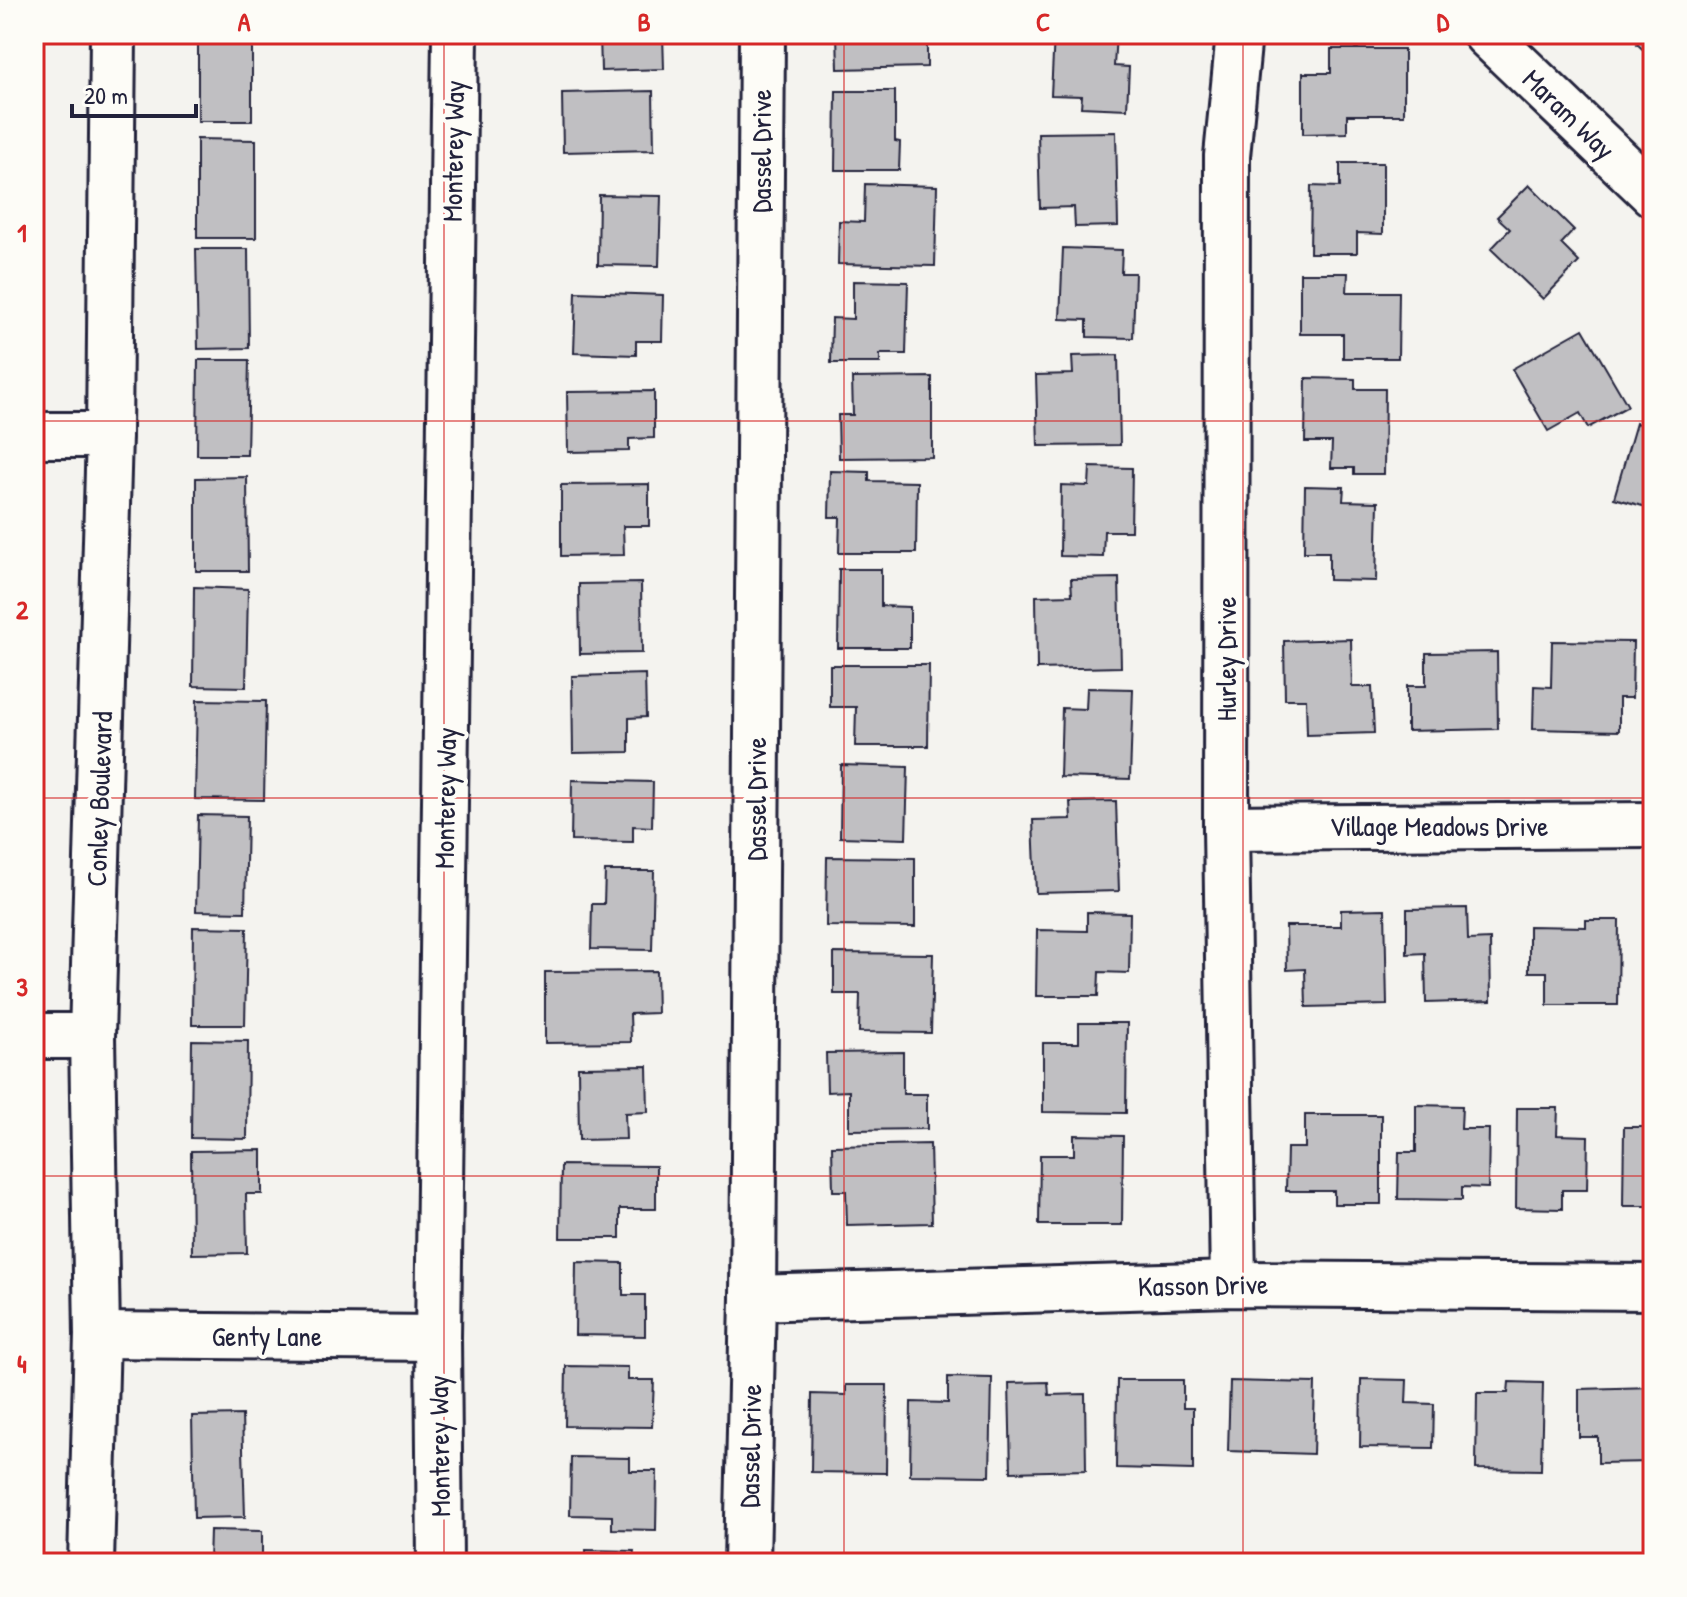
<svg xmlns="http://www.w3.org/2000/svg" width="1687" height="1597" font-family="'Patrick Hand',sans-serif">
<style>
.building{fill:#c0bfc2;stroke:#22223b;stroke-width:2}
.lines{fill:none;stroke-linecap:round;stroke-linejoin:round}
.street-casing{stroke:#22223b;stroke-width:50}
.street{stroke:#fdfcf7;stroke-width:44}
.grid{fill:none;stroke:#d62828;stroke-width:2;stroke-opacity:0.55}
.labels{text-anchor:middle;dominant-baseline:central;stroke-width:8;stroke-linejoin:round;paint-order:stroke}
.street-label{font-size:28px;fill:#22223b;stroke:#fdfcf7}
.neatline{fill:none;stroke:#d62828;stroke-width:3}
.grid-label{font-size:26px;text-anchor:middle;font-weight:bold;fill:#d62828}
</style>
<rect width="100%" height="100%" fill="#f4f3ef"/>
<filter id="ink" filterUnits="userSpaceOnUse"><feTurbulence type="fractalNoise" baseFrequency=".0125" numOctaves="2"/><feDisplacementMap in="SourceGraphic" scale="16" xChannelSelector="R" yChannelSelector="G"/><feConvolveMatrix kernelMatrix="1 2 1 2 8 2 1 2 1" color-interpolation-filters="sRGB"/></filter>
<g filter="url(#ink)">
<g class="building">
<rect x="198" y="34" width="54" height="87"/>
<polygon points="600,34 663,34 664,69 601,71"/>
<polygon points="837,34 927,34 927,67 838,69"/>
<polygon points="1054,34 1116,34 1114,66 1129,67 1127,109 1081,107 1082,96 1051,95"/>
<polygon points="1646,34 1653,34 1653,59 1637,44"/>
<polygon points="1331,49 1404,49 1404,115 1347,115 1347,133 1303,134 1303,73 1331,73"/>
<polygon points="653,91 654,150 563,152 562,93"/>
<polygon points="836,91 895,91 895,141 900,142 899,170 835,170"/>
<polygon points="1116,132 1118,226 1075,227 1074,207 1040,208 1038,133"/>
<polygon points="197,139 256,140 256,238 197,238"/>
<polygon points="1340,163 1383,163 1383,234 1357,233 1357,253 1310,253 1311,186 1340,187"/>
<polygon points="865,184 937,186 935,266 838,264 839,221 864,222"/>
<polygon points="1529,185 1574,230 1561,244 1579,262 1543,299 1491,249 1510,229 1497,217"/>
<polygon points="599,195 661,196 659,266 598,265"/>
<polygon points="1063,248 1122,250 1121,273 1135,273 1133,338 1087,337 1087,320 1060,319"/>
<polygon points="196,249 248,249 249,348 198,349"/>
<polygon points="1300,273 1348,273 1347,292 1399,292 1398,358 1343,358 1343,334 1300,334"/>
<polygon points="853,281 908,282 906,354 880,354 880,363 831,363 832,318 853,319"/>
<polygon points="576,292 663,295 662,341 636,341 636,355 574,353"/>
<polygon points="1583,329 1628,406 1588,428 1580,413 1548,431 1512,369"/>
<polygon points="1118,355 1120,445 1038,446 1036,375 1073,374 1072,356"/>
<polygon points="198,360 249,360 247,455 197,455"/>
<polygon points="932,377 932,457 839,458 838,415 853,415 852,378"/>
<polygon points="1306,378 1355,379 1355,389 1385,389 1384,474 1354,474 1354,468 1331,468 1332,442 1305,442"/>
<polygon points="654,391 654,438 629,439 629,451 568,452 567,392"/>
<polygon points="1636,423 1653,428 1653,509 1614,498"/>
<polygon points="1090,467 1132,468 1131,531 1104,531 1103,557 1060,556 1061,485 1089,486"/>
<polygon points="830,471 869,472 869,481 917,482 916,553 839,553 840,517 829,517"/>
<polygon points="247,477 248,571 196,571 196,478"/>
<polygon points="649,484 649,526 623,526 624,555 561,556 561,485"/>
<polygon points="1305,486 1344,487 1343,501 1378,502 1376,581 1329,580 1329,552 1304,552"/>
<polygon points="839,569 881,569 881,606 910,607 910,648 838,648"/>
<polygon points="1119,578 1121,667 1037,669 1036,596 1072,595 1071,579"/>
<polygon points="641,583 642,653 580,654 579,584"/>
<polygon points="194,587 248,589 246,687 193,686"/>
<polygon points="1351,639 1352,687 1372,687 1374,733 1307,735 1306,699 1285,699 1284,641"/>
<polygon points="1552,641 1633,642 1632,698 1619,698 1619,731 1533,729 1534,686 1551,687"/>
<polygon points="1497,652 1498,729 1407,731 1407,686 1426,686 1426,653"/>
<polygon points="830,665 929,665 928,746 855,746 856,707 830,707"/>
<polygon points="645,674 646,717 629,718 629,752 573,753 572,676"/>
<polygon points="1087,688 1133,689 1130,779 1060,777 1062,708 1086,709"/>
<polygon points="197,700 266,701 264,800 195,799"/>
<polygon points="841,765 908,767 906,839 840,837"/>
<polygon points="572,780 653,782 652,827 633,826 633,842 571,841"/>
<polygon points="1116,801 1119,891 1036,893 1033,820 1071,819 1070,802"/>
<polygon points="198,815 247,816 245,912 196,911"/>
<polygon points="827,857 915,858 915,927 826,926"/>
<polygon points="605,871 654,871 652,950 591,949 592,904 604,904"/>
<polygon points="1467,908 1468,940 1490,939 1491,1001 1426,1003 1425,953 1407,954 1407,909"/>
<polygon points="1385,909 1387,1005 1306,1007 1305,969 1287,970 1286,926 1341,926 1341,910"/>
<polygon points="1087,912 1130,913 1129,973 1099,972 1098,996 1036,996 1037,930 1087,931"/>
<rect x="1651" y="913" width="2" height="43"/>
<polygon points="1586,920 1619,920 1618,1005 1547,1005 1547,972 1529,972 1529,926 1586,927"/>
<polygon points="193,927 247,928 245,1025 192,1025"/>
<polygon points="834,953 933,954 931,1033 859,1032 860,994 834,994"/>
<polygon points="656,971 657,1013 630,1014 631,1042 545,1043 545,972"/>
<polygon points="1079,1023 1127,1023 1126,1113 1043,1112 1043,1043 1079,1043"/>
<polygon points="192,1040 248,1041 247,1139 191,1138"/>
<polygon points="903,1052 903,1094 927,1094 927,1129 849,1130 849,1091 827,1092 826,1053"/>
<polygon points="647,1066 648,1112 625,1113 626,1139 579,1140 578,1067"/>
<polygon points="1416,1105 1462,1106 1461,1129 1489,1129 1488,1188 1462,1187 1462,1200 1398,1199 1399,1152 1416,1152"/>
<polygon points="1517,1108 1558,1108 1557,1135 1588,1136 1587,1190 1562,1190 1562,1209 1516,1208"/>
<polygon points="1305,1115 1381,1115 1381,1204 1334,1204 1334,1191 1286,1191 1287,1148 1305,1148"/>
<polygon points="1624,1127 1653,1127 1653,1206 1623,1206"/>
<polygon points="1074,1135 1123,1136 1122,1225 1039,1225 1040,1155 1074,1155"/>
<polygon points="930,1144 932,1223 847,1225 846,1191 833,1191 832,1146"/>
<polygon points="262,1150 262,1194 246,1194 247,1253 192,1254 191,1151"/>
<polygon points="561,1165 656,1166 656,1209 620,1209 620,1238 560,1238"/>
<polygon points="576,1262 623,1263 623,1295 645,1295 645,1336 575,1335"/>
<polygon points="566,1366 628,1367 628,1380 654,1380 652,1427 565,1426"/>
<polygon points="948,1377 992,1378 990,1476 910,1475 911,1402 948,1403"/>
<polygon points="1361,1379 1407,1380 1406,1403 1434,1404 1433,1448 1360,1447"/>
<polygon points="1117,1380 1183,1380 1183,1408 1193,1408 1193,1470 1116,1468"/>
<polygon points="1230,1381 1315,1383 1313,1454 1228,1451"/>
<polygon points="1048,1382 1049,1395 1085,1394 1086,1470 1011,1472 1009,1383"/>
<polygon points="1509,1382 1543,1383 1541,1470 1476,1469 1477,1393 1508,1393"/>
<polygon points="846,1385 887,1385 886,1473 811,1472 812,1394 846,1395"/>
<polygon points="1653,1387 1653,1462 1598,1463 1598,1437 1579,1437 1579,1389"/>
<polygon points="242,1415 245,1517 194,1518 192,1416"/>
<polygon points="571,1457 630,1458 630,1471 657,1471 656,1530 612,1529 612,1516 570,1515"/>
<polygon points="210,1530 262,1531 262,1562 283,1563 209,1563"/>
<polygon points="586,1550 634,1551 633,1563 586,1563"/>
</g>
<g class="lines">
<g class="street-casing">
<g id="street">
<polyline points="1486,34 1653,194"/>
<polyline points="34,435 109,435"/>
<polyline points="1226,828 1653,825"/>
<polyline points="34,1036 92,1036"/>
<polyline points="1233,1284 1226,828 1227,156 1239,34"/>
<polyline points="753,1298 1233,1284 1653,1287"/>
<polyline points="97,1335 438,1338"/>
<polyline points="91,1563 97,1335 92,1036 109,435 113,34"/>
<polyline points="440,1563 438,1338 455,34"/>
<polyline points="747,1563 753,1298 762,34"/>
</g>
</g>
<use href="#street" class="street"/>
</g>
</g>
<path class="grid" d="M444,34V1563M844,34V1563M1243,34V1563M34,421H1653M34,798H1653M34,1176H1653"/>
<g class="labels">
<g class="street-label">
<text transform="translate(1569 114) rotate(44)">Maram Way</text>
<text transform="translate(453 151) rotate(-89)">Monterey Way</text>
<text transform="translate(761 151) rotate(-90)">Dassel Drive</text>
<text transform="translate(1226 659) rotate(-90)">Hurley Drive</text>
<text transform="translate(445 798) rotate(-89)">Monterey Way</text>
<text transform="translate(99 799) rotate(-88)">Conley Boulevard</text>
<text transform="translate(756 799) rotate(-90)">Dassel Drive</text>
<text x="1439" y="826">Village Meadows Drive</text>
<text transform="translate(1203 1285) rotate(-1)">Kasson Drive</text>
<text x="267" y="1336">Genty Lane</text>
<text transform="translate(439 1446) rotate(-91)">Monterey Way</text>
<text transform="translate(750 1446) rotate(-89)">Dassel Drive</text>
</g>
</g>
<rect width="1687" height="1597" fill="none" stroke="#fdfcf7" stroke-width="88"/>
<path d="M72 104v12h124v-12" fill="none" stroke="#22223b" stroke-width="4"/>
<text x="84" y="104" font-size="24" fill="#22223b" stroke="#fdfcf7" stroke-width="6" paint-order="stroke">20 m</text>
<rect x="44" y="44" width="1599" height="1509" class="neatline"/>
<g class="grid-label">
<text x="244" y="31">A</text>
<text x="644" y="31">B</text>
<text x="1043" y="31">C</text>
<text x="1443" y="31">D</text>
<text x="22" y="242">1</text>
<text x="22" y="619">2</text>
<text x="22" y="996">3</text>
<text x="22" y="1373">4</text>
</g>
</svg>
